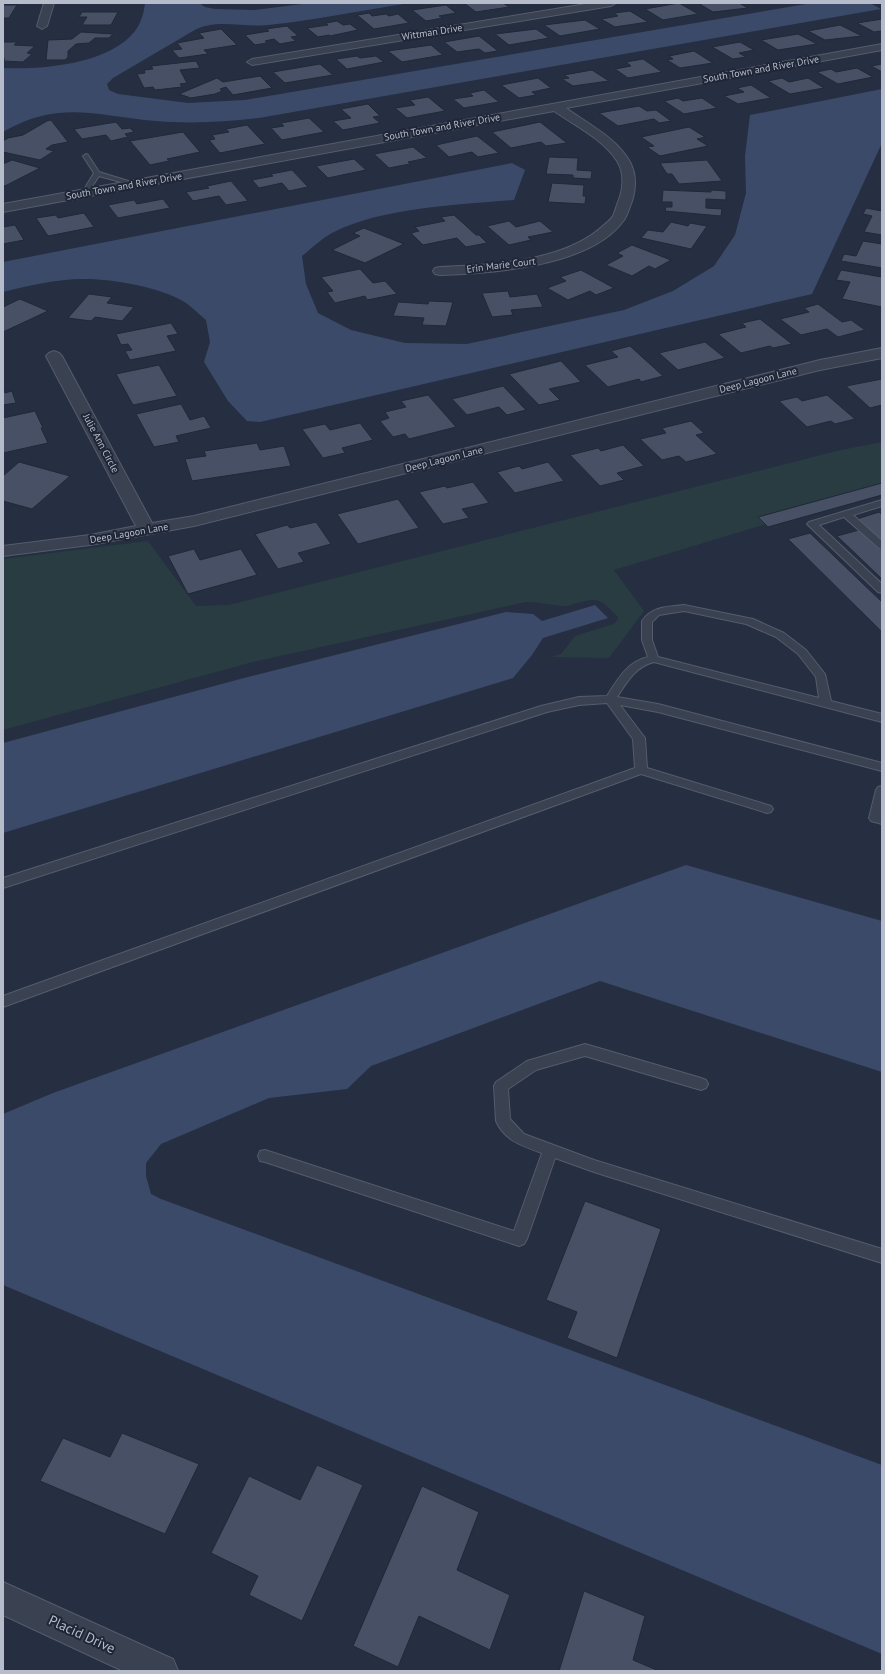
<svg xmlns="http://www.w3.org/2000/svg" width="885" height="1674" font-family="'PT Sans',sans-serif">
<style>
.green{fill:#283c42}
.water{fill:#3c4a69}
.building{fill:#475065;stroke:#212838}
.lines{fill:none;stroke-linecap:round;stroke-linejoin:round}
.service-casing{stroke:#555c6b;stroke-width:2}
.minor-casing{stroke:#555c6b;stroke-width:2}
.service{fill:#3a4151;fill-rule:evenodd}
.minor{fill:#3a4151;fill-rule:evenodd}
.labels{text-anchor:middle;dominant-baseline:central;stroke-width:4;stroke-linejoin:round;paint-order:stroke}
.far-street-label{font-size:10px;fill:#b7bccb;stroke:#1f2636}
.near-street-label{font-size:14px;fill:#b7bccb;stroke:#1f2636}
</style>
<rect width="100%" height="100%" fill="#262e41"/>
<path class="green" d="M882,442V489L614,570L644,611L609,658L551,657L561,654L575,636L613,624L617,621L618,617C602,601 600,596 578,603C573,604 568,607 563,606C550,605 538,602 526,602L253,662L3,730V559L148,541L196,606L229,605L841,450Z"/>
<g class="water">
<path d="M145,3H199L205,7L215,9L255,10L310,3H410C363,10 316,20 268,25C243,28 216,18 193,31L113,78L107,84L109,90L118,94L188,103L245,100L812,3H870L881,9L259,118C225,122 191,124 156,121C97,116 59,99 3,132V68C41,70 110,64 135,31C141,23 144,13 145,3Z"/>
<path d="M882,89V143L812,294L260,422L247,421L228,401L204,362L210,342L206,320C199,314 191,306 183,301C159,287 109,278 82,279C58,279 26,286 3,292V262L512,163L525,170L514,200C458,205 385,207 334,232C323,237 312,248 302,256L306,284L318,313L351,330L405,343L467,344L624,310L673,291L714,266L735,235L746,193L745,156L750,115Z"/>
<polygon points="595,605 608,618 543,638 532,655 513,678 3,833 3,743 244,678 506,612 533,614 542,621"/>
<polygon points="686,865 882,921 882,1072 600,981 371,1066 347,1089 269,1098 161,1144 146,1163 146,1176 151,1194 161,1199 882,1465 882,1654 3,1285 3,1114 53,1093"/>
</g>
<g class="building">
<polygon points="464,3 503,3 509,7 476,12"/>
<polygon points="679,3 698,14 663,20 645,9"/>
<polygon points="698,3 739,3 748,8 713,12"/>
<polygon points="3,5 17,5 9,18 3,18"/>
<polygon points="446,5 456,13 439,16 443,18 426,21 412,10"/>
<polygon points="630,11 648,22 615,27 601,19 618,16 614,13"/>
<polygon points="82,12 118,12 111,25 82,25 87,17 79,17"/>
<polygon points="369,13 372,16 386,14 389,16 398,14 409,23 374,29 357,15"/>
<polygon points="882,19 882,31 874,32 857,23"/>
<polygon points="585,20 600,29 560,36 544,25"/>
<polygon points="337,21 343,25 350,24 358,30 330,36 329,35 318,37 307,28 328,25 326,23"/>
<polygon points="840,25 862,36 825,40 808,31"/>
<polygon points="287,26 298,36 291,37 296,41 280,44 274,39 265,41 267,43 255,45 245,35 269,31 266,29"/>
<polygon points="221,29 237,45 204,50 208,54 179,58 172,50 182,49 177,43 204,38 199,33"/>
<polygon points="536,29 549,38 509,45 495,34"/>
<polygon points="81,32 113,34 109,38 95,38 89,43 76,44 68,51 68,57 65,60 46,60 48,40 72,39"/>
<polygon points="798,34 817,44 778,50 761,40"/>
<polygon points="479,36 498,51 485,53 479,49 457,52 444,42"/>
<polygon points="3,42 17,42 14,45 35,46 27,53 32,54 23,62 3,61 5,59 3,59"/>
<polygon points="740,42 754,50 739,53 746,57 733,59 712,47"/>
<polygon points="431,45 443,55 402,62 388,51"/>
<polygon points="694,51 713,63 680,68 667,60 673,59 669,56"/>
<polygon points="357,56 360,58 376,56 384,62 347,69 336,59"/>
<polygon points="643,59 662,72 628,78 615,69 631,66 626,62"/>
<polygon points="196,61 200,68 180,70 187,83 180,84 182,87 155,90 153,87 144,88 137,74 145,73 144,70 153,69 151,66"/>
<polygon points="320,64 333,75 285,83 273,72"/>
<polygon points="882,64 882,72 871,66"/>
<polygon points="857,68 873,77 838,84 817,72 831,69 836,72"/>
<polygon points="592,70 609,81 573,86 562,79 569,78 564,75"/>
<polygon points="260,76 272,88 233,95 226,87 220,89 222,91 215,94 191,98 179,94 217,78 223,82"/>
<polygon points="538,78 551,88 532,92 536,95 519,98 501,85"/>
<polygon points="782,78 789,82 808,78 824,88 790,94 768,81"/>
<polygon points="751,85 771,98 738,104 724,96 744,92 737,88"/>
<polygon points="484,90 499,102 464,108 453,99 473,96 470,93"/>
<polygon points="428,97 445,111 407,118 395,108 415,105 410,100"/>
<polygon points="678,98 683,101 702,98 717,108 684,114 664,101"/>
<polygon points="368,104 380,116 373,117 380,123 343,130 333,121 351,118 341,109"/>
<polygon points="639,106 647,111 656,110 671,121 659,123 654,119 618,126 599,113"/>
<polygon points="309,118 324,132 282,140 271,128 284,126 281,123"/>
<polygon points="51,120 68,142 52,145 46,149 54,151 40,160 3,152 3,141 8,138 23,135 47,121"/>
<polygon points="116,122 122,129 130,128 134,132 125,134 128,137 111,141 106,135 82,139 74,129"/>
<polygon points="540,122 567,143 546,146 541,142 511,148 492,132"/>
<polygon points="247,125 265,144 220,153 209,140 215,139 212,135 229,132 226,129"/>
<polygon points="689,127 705,137 697,139 708,146 660,156 647,147 654,146 641,137"/>
<polygon points="183,132 200,152 167,159 169,161 150,165 130,141"/>
<polygon points="477,136 499,153 478,157 472,152 449,157 436,145"/>
<polygon points="413,147 427,158 408,162 410,164 389,168 374,154"/>
<polygon points="549,157 578,158 577,170 592,171 591,179 573,178 573,175 546,174"/>
<polygon points="354,159 366,170 328,178 316,166"/>
<polygon points="12,160 40,168 5,186 3,185 3,164"/>
<polygon points="707,160 722,181 679,184 672,174 667,174 660,163"/>
<polygon points="292,170 308,187 289,191 282,183 259,188 252,180 273,176 271,174"/>
<polygon points="231,181 248,201 226,205 219,196 193,201 186,192 209,188 207,186"/>
<polygon points="552,183 584,185 583,196 586,196 585,204 548,202"/>
<polygon points="663,190 711,192 711,190 726,191 726,200 706,199 706,208 722,209 721,216 665,211 666,207 672,207 672,202 662,202"/>
<polygon points="163,199 170,208 118,218 108,205 134,200 137,204"/>
<polygon points="866,208 882,211 882,235 864,232 872,216 863,214"/>
<polygon points="84,213 94,227 48,236 36,218 56,215 58,218"/>
<polygon points="454,215 476,235 479,235 487,243 466,247 457,238 423,245 411,233 419,231 415,227 445,221 441,217"/>
<polygon points="509,221 516,227 540,221 553,232 528,237 531,240 509,245 487,226"/>
<polygon points="671,222 688,226 690,223 707,226 691,249 641,238 648,230 663,232"/>
<polygon points="15,225 24,240 3,244 3,227"/>
<polygon points="364,228 404,244 365,263 332,250 360,236 353,233"/>
<polygon points="863,241 882,244 882,268 841,261 844,254 856,256"/>
<polygon points="632,245 671,260 655,269 649,266 632,276 606,265 623,256 617,253"/>
<polygon points="360,269 373,283 385,281 397,294 367,300 365,296 335,303 327,292 333,291 321,277"/>
<polygon points="581,270 614,288 596,295 590,291 568,300 547,288 566,281 560,277"/>
<polygon points="841,270 882,277 882,307 842,299 850,282 836,280"/>
<polygon points="508,291 510,297 537,294 543,307 511,310 513,315 492,317 482,293"/>
<polygon points="89,294 112,297 107,303 134,307 122,321 95,317 91,321 68,318"/>
<polygon points="20,299 48,311 3,332 3,307"/>
<polygon points="429,301 453,302 446,326 422,325 424,318 393,316 398,302 428,304"/>
<polygon points="818,304 842,322 851,320 865,330 838,337 827,329 801,335 780,319 809,312 804,308"/>
<polygon points="760,319 792,344 773,348 770,346 741,353 718,334 746,327 742,323"/>
<polygon points="171,323 178,334 167,336 176,351 130,360 125,351 132,350 128,344 121,345 116,334"/>
<polygon points="705,342 725,358 678,370 659,353"/>
<polygon points="630,346 663,376 641,382 639,379 608,387 585,365 618,357 611,351"/>
<polygon points="561,361 581,382 549,389 560,400 539,405 509,374"/>
<polygon points="159,365 177,396 133,405 116,374"/>
<polygon points="882,379 882,405 870,408 846,386"/>
<polygon points="503,386 526,410 507,415 499,407 467,415 452,399"/>
<polygon points="3,387 5,393 12,391 16,403 3,405"/>
<polygon points="428,395 456,427 409,439 405,434 393,437 380,421 389,418 385,412 406,407 401,401"/>
<polygon points="827,395 855,419 835,424 831,421 807,427 779,401 797,397 802,401"/>
<polygon points="181,404 190,420 204,416 211,428 176,436 179,442 154,447 136,414"/>
<polygon points="35,411 43,428 41,428 48,443 3,453 3,418"/>
<polygon points="691,421 704,433 696,435 717,454 686,462 679,456 662,460 640,439 666,433 662,428"/>
<polygon points="360,423 373,440 342,448 345,453 323,458 302,429 325,424 330,430"/>
<polygon points="257,443 260,450 284,446 291,466 192,481 185,459 206,456 204,451"/>
<polygon points="623,445 644,466 617,473 624,480 600,486 570,455 598,448 601,451"/>
<polygon points="19,462 70,476 32,509 3,501 3,476"/>
<polygon points="548,462 564,481 515,493 497,472 519,466 522,469"/>
<polygon points="473,482 489,503 462,509 469,518 443,524 419,492 445,486 447,488"/>
<polygon points="882,483 882,495 768,527 758,517"/>
<polygon points="398,499 419,528 358,544 337,514"/>
<polygon points="879,512 882,515 882,541 857,519"/>
<polygon points="316,522 331,544 298,553 304,562 278,569 255,534 287,525 290,528"/>
<polygon points="859,530 882,551 882,579 837,536"/>
<polygon points="810,533 882,602 882,632 788,539"/>
<polygon points="194,549 200,560 241,549 257,575 188,594 168,556"/>
<polygon points="585,1201 661,1229 617,1358 567,1338 577,1312 546,1300"/>
<polygon points="122,1433 199,1464 165,1534 40,1481 63,1438 110,1457"/>
<polygon points="317,1465 363,1485 302,1621 249,1595 258,1576 211,1553 249,1476 300,1500"/>
<polygon points="422,1486 479,1512 457,1570 510,1595 490,1650 419,1616 398,1667 353,1646"/>
<polygon points="584,1591 645,1616 633,1660 659,1671 559,1671"/>
</g>
<g class="lines">
<g class="service-casing">
<g id="service">
<polygon points="86,154 88,155 99,172 138,184 135,186 99,176 87,194 83,194 82,193 94,173 83,156"/>
<polygon points="882,500 882,506 853,515 882,541 882,549 879,548 844,517 819,525 882,584 882,593 878,592 807,524 809,522"/>
<path d="M684,605L753,619L784,633L806,650L825,674L831,701L882,714V722L654,662C635,667 627,682 617,697L658,704L882,763V771L658,712L620,705L645,738L647,768L771,806L773,809L771,812L767,813L641,774L3,1007V996L635,768L633,739L607,703L579,705L547,712L3,888V878L541,706L579,697L607,696C618,679 627,662 648,657L642,640V621C653,606 667,607 684,605ZM684,611L746,624L776,637L798,654L816,677L819,698L658,657L652,640V622L659,615Z"/>
<polygon points="882,786 882,824 871,821 869,818 876,790 878,787"/>
<path d="M585,1044L701,1078L706,1080L708,1084L706,1088L701,1090L585,1056L536,1070L508,1089L510,1119L524,1134L594,1160L882,1249V1263L594,1172L555,1158L527,1239L524,1244L519,1246L265,1162L260,1161L258,1156L260,1151L265,1150L514,1231L542,1153C523,1146 505,1141 496,1121L494,1086L496,1082L527,1061Z"/>
</g>
</g>
<g class="minor-casing">
<g id="minor">
<polygon points="44,3 54,3 47,26 42,29 37,26"/>
<polygon points="592,3 616,3 611,6 252,65 247,62 252,59"/>
<path d="M882,44V50L566,108C588,124 617,138 630,162C637,175 636,191 631,204C629,209 627,216 624,220C591,267 492,273 440,275L435,274L433,271L435,268L440,267C491,265 565,262 604,225C607,222 611,220 613,216C615,212 616,207 618,202C623,190 625,173 617,161C603,139 574,125 554,111L3,212V204Z"/>
<polygon points="882,348 882,358 820,370 194,526 90,545 3,556 3,546 90,535 136,526 46,356 49,353 54,351 59,353 62,356 152,523 194,516 820,360"/>
<polygon points="3,1582 173,1659 178,1671 123,1671 3,1615"/>
</g>
</g>
<use href="#service" class="service"/>
<use href="#minor" class="minor"/>
</g>
<g class="labels">
<g class="far-street-label">
<text transform="translate(432 32) rotate(-9)">Wittman Drive</text>
<text transform="translate(761 69) rotate(-10)">South Town and River Drive</text>
<text transform="translate(442 127) rotate(-10)">South Town and River Drive</text>
<text transform="translate(124 186) rotate(-10)">South Town and River Drive</text>
<text transform="translate(501 265) rotate(-7)">Erin Marie Court</text>
<text transform="translate(758 380) rotate(-14)">Deep Lagoon Lane</text>
<text transform="translate(101 443) rotate(62)">Julie Ann Circle</text>
<text transform="translate(444 459) rotate(-14)">Deep Lagoon Lane</text>
<text transform="translate(129 533) rotate(-10)">Deep Lagoon Lane</text>
</g>
<g class="near-street-label">
<text transform="translate(82 1634) rotate(25)">Placid Drive</text>
</g>
</g>
<rect width="885" height="1674" fill="none" stroke="#b7bccb" stroke-width="8"/>
</svg>
